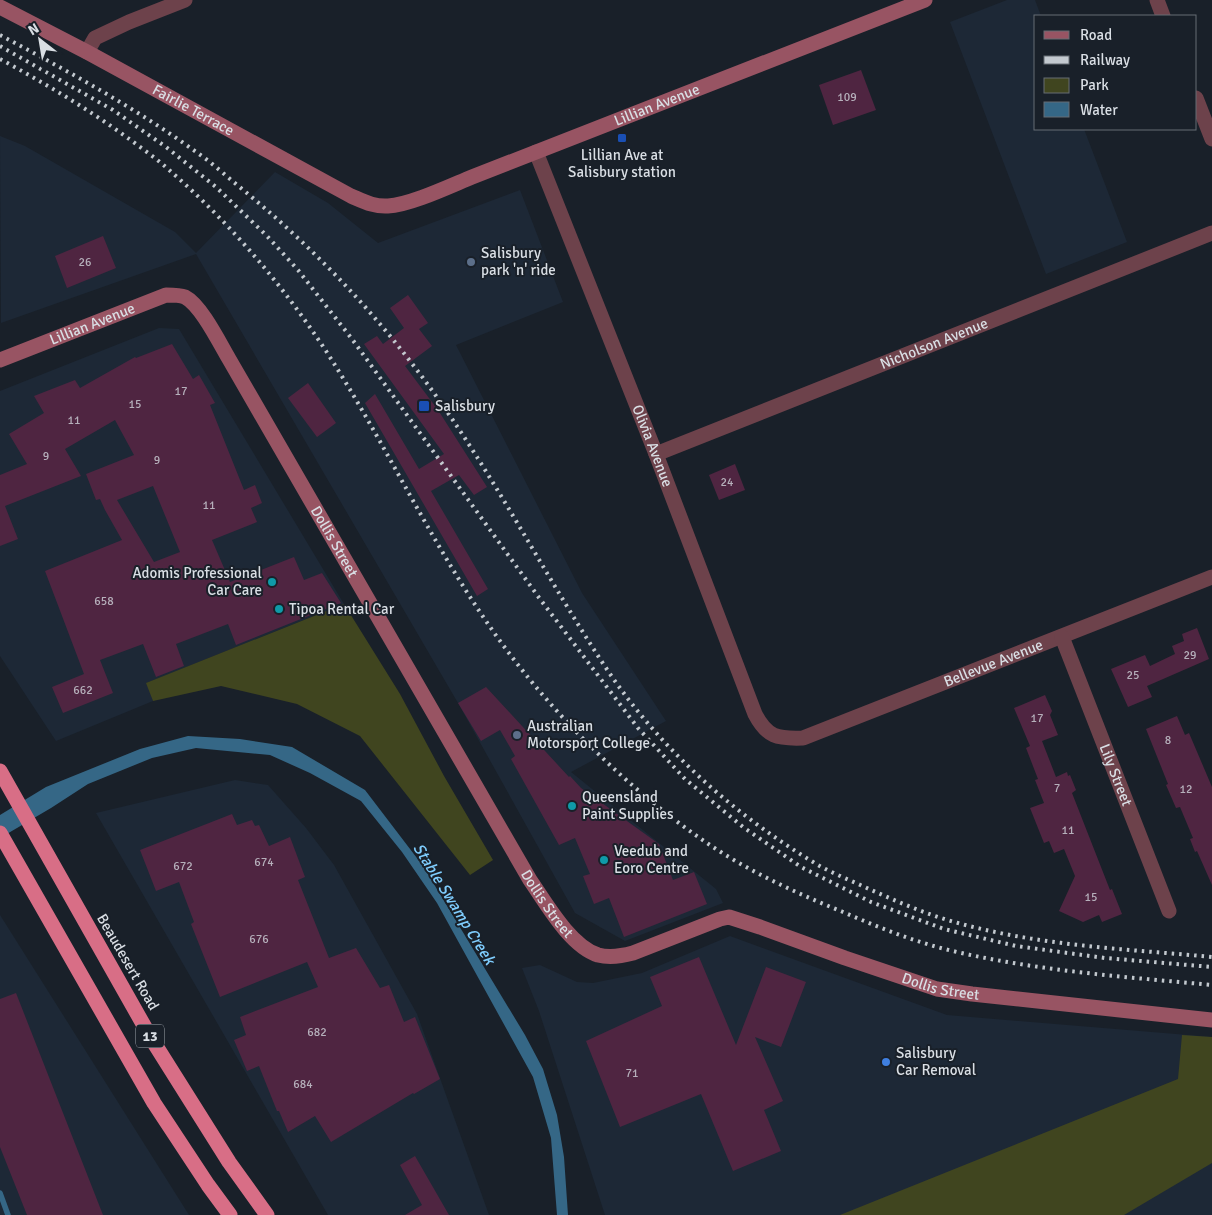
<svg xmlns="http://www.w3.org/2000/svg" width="1212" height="1215" font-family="Signika,sans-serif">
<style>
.built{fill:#1d2836}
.green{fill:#40451f}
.water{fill:#356786}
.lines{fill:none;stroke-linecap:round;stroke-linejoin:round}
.stream{stroke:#356786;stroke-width:5.5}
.building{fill:#4f2541;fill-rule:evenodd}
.street{stroke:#6d424b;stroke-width:15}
.secondary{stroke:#985463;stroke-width:15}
.highway{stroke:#d86e86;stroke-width:15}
.rail{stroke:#c3c9cf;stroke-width:4;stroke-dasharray:2.5 5;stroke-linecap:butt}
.transit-dot{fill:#1a4fb4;stroke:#192029;stroke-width:2}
.service-dot{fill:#5c6f8a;stroke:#192029;stroke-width:2}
.culture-dot{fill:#0f9aa8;stroke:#192029;stroke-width:2}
.shop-dot{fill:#3f7fe0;stroke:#192029;stroke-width:2}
.labels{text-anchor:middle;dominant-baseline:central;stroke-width:4;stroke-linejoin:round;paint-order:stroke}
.number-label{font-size:12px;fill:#b6b0bb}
.shield{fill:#192029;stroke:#9fa5ac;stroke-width:1}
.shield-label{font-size:14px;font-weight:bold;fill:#d9dee4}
.street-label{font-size:15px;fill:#d9dee4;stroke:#192029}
.poi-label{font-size:15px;fill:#d9dee4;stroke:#192029;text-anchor:start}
.water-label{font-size:16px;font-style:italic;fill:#7fcdfe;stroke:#192029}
</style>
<rect width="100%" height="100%" fill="#192029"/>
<g class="built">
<polygon points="1007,0 1035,0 1041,16 1036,16 1036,129 1084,129 1127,242 1046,274 950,22"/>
<polygon points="0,136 25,146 175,232 196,253 275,172 328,203 378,243 520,190 563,302 456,345 582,593 666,721 571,772 716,889 723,903 625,941 575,913 458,703 196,254 1,323"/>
<polygon points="159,328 179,329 344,604 147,683 153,701 56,741 0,656 0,391"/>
<polygon points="235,780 268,785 306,828 334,865 417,1014 489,1215 328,1215 96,813"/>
<polygon points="0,915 189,1215 0,1215"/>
<polygon points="730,936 947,1015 1212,1037 1212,1215 605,1215 539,1011 522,968 540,965 577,982 593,983 642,973"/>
</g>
<g class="green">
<polygon points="344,604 400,694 444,776 493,860 470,875 360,736 297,704 221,686 153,701 146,683"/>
<polygon points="1182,1035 1212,1037 1212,1163 1124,1215 840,1215 1178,1079"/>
</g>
<polygon class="water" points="188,736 240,739 292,747 365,790 423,866 525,1035 543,1069 557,1115 564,1157 568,1215 557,1215 551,1138 533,1077 437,903 402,852 361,801 310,773 270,755 196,748 152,758 88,784 51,808 0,838 0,815 46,787 140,749"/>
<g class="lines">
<polyline class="stream" points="0,1193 8,1215"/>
</g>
<g class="building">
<polygon points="861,70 876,110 833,125 819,85"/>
<polygon points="103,236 116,268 67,288 55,256"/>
<polygon points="408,295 428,323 419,329 432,346 405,366 438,410 487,487 474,495 459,475 431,491 488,589 477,596 365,403 375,394 419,469 444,454 364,344 377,336 383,344 404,328 390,308"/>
<path d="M172,344L193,379L199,375L215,403L210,405L244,490L255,485L262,503L251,508L257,522L212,540L230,582L294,557L304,580L322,573L341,603L236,645L228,624L176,644L184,666L156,677L143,644L100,660L113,693L63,713L52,687L84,674L45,571L122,540L105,510L100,499L96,500L86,474L134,455L115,420L65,449L81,476L5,506L18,539L0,546V475L27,464L9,434L44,413L34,396L75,380L80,388L135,357L136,358ZM153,486L180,552L154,562L117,500Z"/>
<polygon points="308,383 336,423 317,437 288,398"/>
<polygon points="735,464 745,490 719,500 709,475"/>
<polygon points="1197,628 1209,659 1147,686 1152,697 1128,707 1111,669 1145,655 1150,666 1175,654 1172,646 1184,641 1182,634"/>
<polygon points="486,687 569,777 570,776 581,788 659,844 673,880 694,872 707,904 624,937 609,898 594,904 583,876 590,874 575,838 559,845 511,759 515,756 500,730 481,741 458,703"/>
<polygon points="1045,695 1052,711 1050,715 1058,735 1042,741 1056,777 1067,772 1068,776 1070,775 1076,790 1072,793 1110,890 1112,889 1122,914 1102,922 1099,915 1083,922 1059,911 1075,876 1064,849 1054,853 1049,841 1044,843 1030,808 1044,803 1035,780 1038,779 1026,748 1030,746 1014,708"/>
<polygon points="1177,716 1185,735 1189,733 1212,787 1212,885 1197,851 1195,852 1190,839 1193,838 1180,807 1176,808 1166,785 1168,784 1146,729"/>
<polygon points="232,814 237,825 252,820 255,826 259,825 269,846 290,837 305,877 298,880 329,958 356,948 380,988 389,985 404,1022 415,1017 440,1079 414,1094 413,1093 331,1142 315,1116 288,1132 279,1111 277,1111 259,1066 247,1071 234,1040 246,1035 240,1017 318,987 307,962 220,997 191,924 194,922 179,882 156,891 140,850"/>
<polygon points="699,957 736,1045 766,967 806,982 781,1047 755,1037 783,1101 764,1110 781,1151 733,1171 701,1094 620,1127 586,1041 662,1006 650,977"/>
<polygon points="16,993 103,1215 27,1215 0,1147 0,999"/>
<polygon points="415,1156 449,1215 405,1215 422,1205 400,1165"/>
</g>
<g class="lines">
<g class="street">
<polyline points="1157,0 1163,16"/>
<polyline points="87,52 95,38 129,22 185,0"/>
<polyline points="1196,98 1212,139"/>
<path id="s1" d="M536,152L656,454L755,714C767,737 777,739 803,738L1212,577"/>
<path id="s2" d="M656,454L1212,233"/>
<path id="s3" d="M1062,637L1169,911"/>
</g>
<g class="secondary">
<path id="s4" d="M0,7L87,52L351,196C363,201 374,207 388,206C410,205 450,186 472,177L925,0"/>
<path id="s5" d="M0,360L166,295C172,295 180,295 185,297C201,305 220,344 229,359L530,880C546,903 570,946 598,955C610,958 622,956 633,953L720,919L729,917L760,927L845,958L937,989L972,994L1212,1020"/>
</g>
<g class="highway">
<polyline points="0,771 151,1038 229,1162 267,1215"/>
<polyline points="0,833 154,1103 208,1185 230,1215"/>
</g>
<g class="rail">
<path d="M0,35C68,71 137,109 199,154C212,163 224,174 236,184C301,237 359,295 410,361C486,458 540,569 608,671C662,751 736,816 818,865C834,874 852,881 869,889C898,902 928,915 958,923C1041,946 1127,949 1212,957"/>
<polyline points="0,46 113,110 166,147 216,187 267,236 298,270 352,339 540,599 638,728 685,779 743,827 801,867 871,902 944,929 1016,946 1105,958 1212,967"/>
<path d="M0,59C48,85 93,112 136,144C147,152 158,160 168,169C229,222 282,284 326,351C383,439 427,535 486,621C543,705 623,786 707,843C748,871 796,893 843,912C880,928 917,943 957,952C1040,971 1126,977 1212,985"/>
</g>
</g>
<g class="transit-dot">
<rect x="617" y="133" width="10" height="10" rx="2.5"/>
<rect x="418" y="400" width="12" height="12" rx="2.5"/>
</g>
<g class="service-dot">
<circle cx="471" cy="262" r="5"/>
<circle cx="517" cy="735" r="5"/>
</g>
<g class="culture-dot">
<circle cx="272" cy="582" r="5"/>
<circle cx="279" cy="609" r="5"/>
<circle cx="572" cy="806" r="5"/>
<circle cx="604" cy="860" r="5"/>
</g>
<circle class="shop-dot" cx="886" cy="1062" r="5"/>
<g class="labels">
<g class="number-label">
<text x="847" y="97">109</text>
<text x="85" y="262">26</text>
<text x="181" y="391">17</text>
<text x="135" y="404">15</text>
<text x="74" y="420">11</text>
<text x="46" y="456">9</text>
<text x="157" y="460">9</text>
<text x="727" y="482">24</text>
<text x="209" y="505">11</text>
<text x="104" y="601">658</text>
<text x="1190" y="655">29</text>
<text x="1133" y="675">25</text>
<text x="83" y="690">662</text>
<text x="1037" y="718">17</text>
<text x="1168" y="740">8</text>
<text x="1057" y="788">7</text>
<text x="1186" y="789">12</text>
<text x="1068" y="830">11</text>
<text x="264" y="862">674</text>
<text x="183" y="866">672</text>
<text x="1091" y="897">15</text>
<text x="259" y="939">676</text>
<text x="317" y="1032">682</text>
<text x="632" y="1073">71</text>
<text x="303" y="1084">684</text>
</g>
<rect class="shield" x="136" y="1024.5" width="28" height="23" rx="4"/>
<g class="shield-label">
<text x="150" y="1036">13</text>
</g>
<g class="street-label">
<text stroke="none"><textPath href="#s4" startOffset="725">Lillian Avenue</textPath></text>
<text stroke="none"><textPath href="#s4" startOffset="219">Fairlie Terrace</textPath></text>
<text stroke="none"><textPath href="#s5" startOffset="99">Lillian Avenue</textPath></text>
<text stroke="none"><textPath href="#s2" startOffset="299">Nicholson Avenue</textPath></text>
<text stroke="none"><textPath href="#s1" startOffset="316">Olivia Avenue</textPath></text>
<text stroke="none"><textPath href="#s5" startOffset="485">Dollis Street</textPath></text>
<text stroke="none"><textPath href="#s1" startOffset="866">Bellevue Avenue</textPath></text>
<text stroke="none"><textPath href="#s3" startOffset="148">Lily Street</textPath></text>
<text stroke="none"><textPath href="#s5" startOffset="905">Dollis Street</textPath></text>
<text transform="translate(128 962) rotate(60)">Beaudesert Road</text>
<text stroke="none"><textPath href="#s5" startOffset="1340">Dollis Street</textPath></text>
</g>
<g class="poi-label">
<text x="622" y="155" text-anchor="middle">Lillian Ave at<tspan x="622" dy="17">Salisbury station</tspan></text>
<text x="481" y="253">Salisbury<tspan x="481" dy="17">park 'n' ride</tspan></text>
<text x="435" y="406">Salisbury</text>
<text x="262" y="573" text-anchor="end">Adomis Professional<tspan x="262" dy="17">Car Care</tspan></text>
<text x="289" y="609">Tipoa Rental Car</text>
<text x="527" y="726">Australian<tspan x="527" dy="17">Motorsport College</tspan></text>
<text x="582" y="797">Queensland<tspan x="582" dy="17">Paint Supplies</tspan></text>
<text x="614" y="851">Veedub and<tspan x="614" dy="17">Eoro Centre</tspan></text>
<text x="896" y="1053">Salisbury<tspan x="896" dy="17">Car Removal</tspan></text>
</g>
<g class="water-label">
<text transform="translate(454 904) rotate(58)">Stable Swamp Creek</text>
</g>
</g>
<rect x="1034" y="15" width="162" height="115" fill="#192029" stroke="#666c74"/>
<rect x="1044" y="31" width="25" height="8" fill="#985463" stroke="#666c74"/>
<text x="1080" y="40" font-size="15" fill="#d9dee4">Road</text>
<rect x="1044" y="56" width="25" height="8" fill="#c3c9cf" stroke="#666c74"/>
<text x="1080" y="65" font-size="15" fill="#d9dee4">Railway</text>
<rect x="1044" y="78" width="25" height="15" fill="#40451f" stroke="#666c74"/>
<text x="1080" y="90" font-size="15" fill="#d9dee4">Park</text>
<rect x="1044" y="102" width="25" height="15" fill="#356786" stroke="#666c74"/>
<text x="1080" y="115" font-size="15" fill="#d9dee4">Water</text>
<g transform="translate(40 40) rotate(329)" stroke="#192029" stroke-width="4" paint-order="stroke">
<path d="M0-4L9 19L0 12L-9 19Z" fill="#d9dee4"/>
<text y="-8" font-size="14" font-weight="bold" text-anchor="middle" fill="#d9dee4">N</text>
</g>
</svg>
